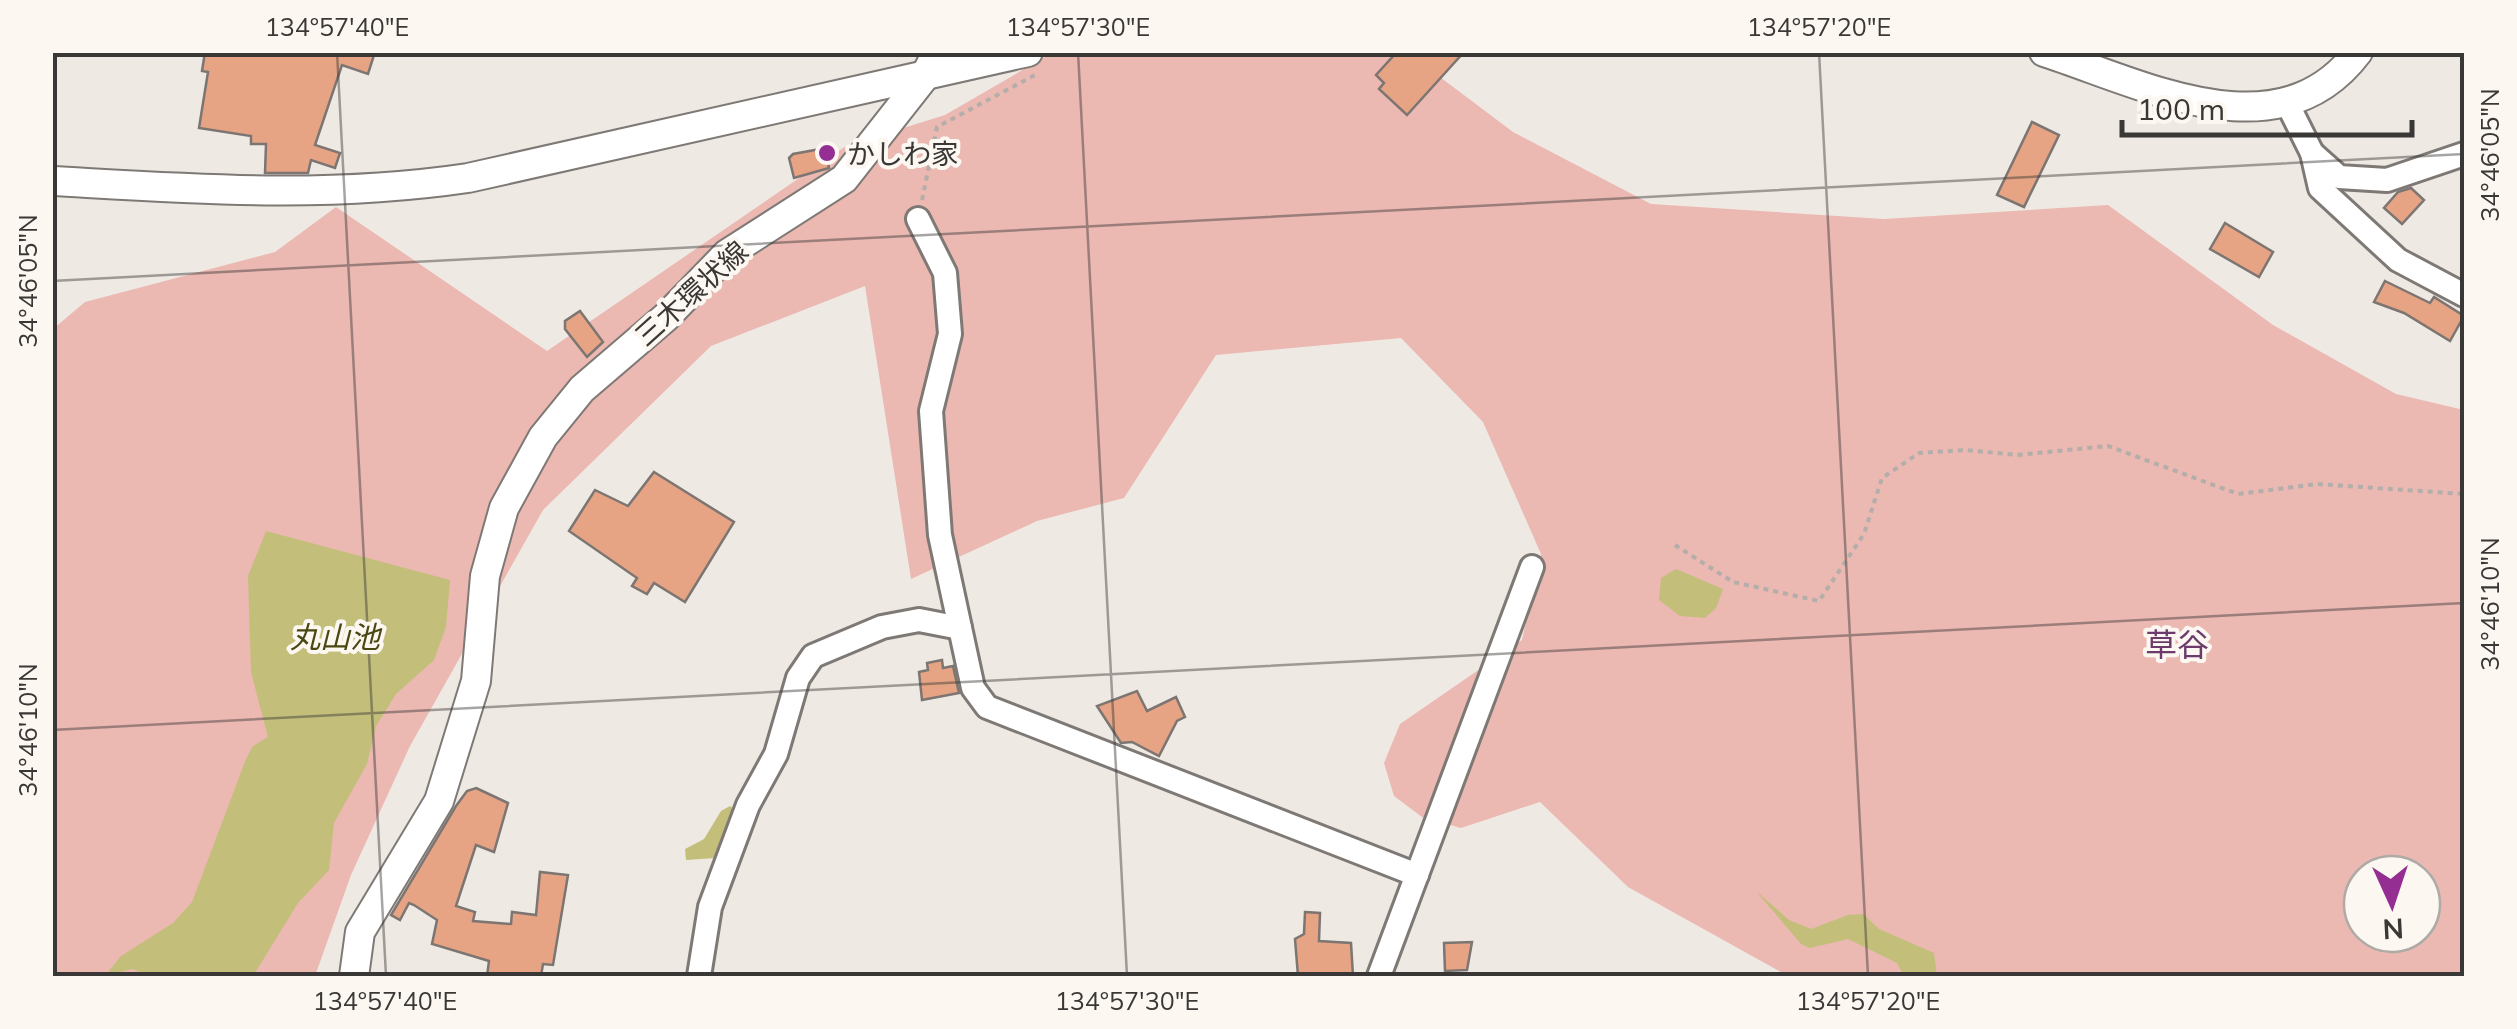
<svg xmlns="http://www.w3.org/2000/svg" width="2517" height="1029" font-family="Mulish,'Noto Sans JP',sans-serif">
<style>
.green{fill:#ebb8b2;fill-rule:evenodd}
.water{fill:#c3bf7a}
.building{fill:#e6a484;stroke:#7c7572;stroke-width:2.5}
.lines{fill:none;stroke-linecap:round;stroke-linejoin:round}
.minor-casing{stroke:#7e7975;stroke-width:28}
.major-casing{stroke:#7e7975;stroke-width:32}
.path{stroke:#b3aeaa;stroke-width:4;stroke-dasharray:5 5;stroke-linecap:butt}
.minor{stroke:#fff;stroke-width:22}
.major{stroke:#fff;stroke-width:28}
.ticks{fill:none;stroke:#3a3836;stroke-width:2.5;stroke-opacity:0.45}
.poi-dot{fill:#942e93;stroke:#fcf7f1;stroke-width:4}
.labels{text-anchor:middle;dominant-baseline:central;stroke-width:8;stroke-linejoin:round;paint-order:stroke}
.poi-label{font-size:28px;fill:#3a3836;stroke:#fcf7f1;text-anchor:start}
.street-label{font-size:28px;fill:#3a3836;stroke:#fcf7f1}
.water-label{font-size:30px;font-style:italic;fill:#4a4711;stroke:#fcf7f1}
.quarter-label{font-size:32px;fill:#6d3a6c;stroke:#fcf7f1}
.neatline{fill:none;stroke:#3a3836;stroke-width:4}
.ticks-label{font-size:25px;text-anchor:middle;fill:#3a3836}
</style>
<rect width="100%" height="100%" fill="#efe9e4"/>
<path class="green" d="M1052,53H1408L1513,132L1651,204L1884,219L2108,205L2273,325L2396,394L2464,410V976H1788L1628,887L1540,802L1461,828L1422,817L1394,796L1384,763L1400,724L1522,640L1541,554L1483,422L1401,338L1216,355L1124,498L1037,521L911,579L865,286L711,346L543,510L410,746L351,875L315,976H53V329L85,302L275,252L336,207L547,351L846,146L945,115ZM2362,874H2422V934H2362Z"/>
<g class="water">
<polygon points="266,531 450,580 446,627 434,660 396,694 376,726 367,764 334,823 329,870 298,903 253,976 151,976 132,969 105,976 121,956 173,923 192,902 246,759 253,746 268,737 251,672 248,576"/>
<polygon points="1676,569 1723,589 1716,608 1705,618 1680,616 1659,600 1661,578"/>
<polygon points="730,806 737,812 716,858 686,860 685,849 704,839 721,811"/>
<polygon points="1756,891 1789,920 1811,929 1848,915 1863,914 1879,929 1934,953 1937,976 1904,976 1897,963 1848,939 1810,948 1801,944"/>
</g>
<g class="building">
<polygon points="205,52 375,52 368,74 342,65 315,145 340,153 335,168 311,160 308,173 265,173 266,144 251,144 251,136 199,128 208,72 202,71"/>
<polygon points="1397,52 1464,52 1407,115 1379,89 1384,83 1376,75"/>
<polygon points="2032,122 2059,135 2024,207 1997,195"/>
<polygon points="826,148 829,168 794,178 789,158 793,154"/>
<polygon points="2411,188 2424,200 2402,224 2384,208 2398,192"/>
<polygon points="2225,223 2273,252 2259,277 2210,249"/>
<polygon points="2385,281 2430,303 2434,297 2464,316 2450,341 2404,313 2374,302"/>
<polygon points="580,311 603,342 587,357 565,329 565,321"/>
<polygon points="654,472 734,522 685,602 654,583 647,594 632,586 637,578 569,531 595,490 628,506"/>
<polygon points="942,660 943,668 953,666 959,693 922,700 919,672 928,670 927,663"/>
<polygon points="1137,691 1147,711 1176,697 1185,717 1177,721 1159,756 1132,742 1121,743 1097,706"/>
<polygon points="476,788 508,803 494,852 476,845 456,906 475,912 473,921 511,924 512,912 536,915 540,872 568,875 553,965 543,964 541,976 487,976 489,961 432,944 437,920 414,905 409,903 400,920 391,915 456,806 467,791"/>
<polygon points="1305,912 1320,913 1319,941 1351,943 1353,976 1298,976 1295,939 1304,934"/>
<polygon points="1472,942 1467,970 1445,971 1444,943"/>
</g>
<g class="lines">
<g class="minor-casing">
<g id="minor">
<polyline points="2287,103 2312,153 2320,188 2398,260 2464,295"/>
<polyline points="2312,153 2339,177 2387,180 2464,154"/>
<polyline points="918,219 945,273 950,334 931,411 940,535 973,688 987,707 1417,875"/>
<polyline points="699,976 710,907 748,805 776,754 798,678 813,656 882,627 919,620 960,628"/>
<polyline points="1379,976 1532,567"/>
</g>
</g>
<g class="major-casing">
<g id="major">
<path d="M2044,52C2143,84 2279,157 2358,52"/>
<path d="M52,181C196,189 325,199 468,178L1028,52"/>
<polyline points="354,976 360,932 439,801 476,681 485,576 504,508 543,437 582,389 666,317 727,254 844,179 925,76 937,52"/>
</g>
</g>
<g class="path">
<polyline points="922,200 937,127 1035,75"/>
<polyline points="1675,545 1733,582 1819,601 1864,534 1882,478 1919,453 1966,450 2017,455 2108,446 2238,494 2317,484 2464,494"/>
</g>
<use href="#minor" class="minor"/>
<use href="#major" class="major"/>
</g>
<path class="ticks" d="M337,52L386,976M1078,52L1127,976M1819,52L1868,976M52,281L2464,154M52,730L2464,603"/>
<circle class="poi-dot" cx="827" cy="153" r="10"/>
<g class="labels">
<g class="poi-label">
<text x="847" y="153">かしわ家</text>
</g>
<g class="street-label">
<text transform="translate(691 293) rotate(-42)">三木環状線</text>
</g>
<g class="water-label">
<text x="335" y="637">丸山池</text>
</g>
<g class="quarter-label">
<text x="2177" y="644">草谷</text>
</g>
</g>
<rect width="2517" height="1029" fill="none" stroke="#fcf7f1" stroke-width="110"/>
<g transform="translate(2392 904) rotate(177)"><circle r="48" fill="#fcf7f1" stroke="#aeaba6" stroke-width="2.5"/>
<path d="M0-8L18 38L0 25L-18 38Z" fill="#942e93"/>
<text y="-15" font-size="28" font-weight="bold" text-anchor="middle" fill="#3a3836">N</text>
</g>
<path d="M2122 120v15h290v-15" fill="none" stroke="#3a3836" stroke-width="5"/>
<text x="2137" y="120" font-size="30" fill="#3a3836" stroke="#fcf7f1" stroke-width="8" paint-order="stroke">100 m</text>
<rect x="55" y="55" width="2407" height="919" class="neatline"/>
<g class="ticks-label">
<text x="337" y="36">134°57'40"E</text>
<text x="1078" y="36">134°57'30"E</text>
<text x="1819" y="36">134°57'20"E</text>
<text transform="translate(2490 155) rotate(-90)" y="9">34°46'05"N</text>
<text transform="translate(28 281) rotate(-90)" y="9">34°46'05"N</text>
<text transform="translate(2490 604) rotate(-90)" y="9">34°46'10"N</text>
<text transform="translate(28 730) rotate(-90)" y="9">34°46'10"N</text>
<text x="385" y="1010">134°57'40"E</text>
<text x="1127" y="1010">134°57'30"E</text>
<text x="1868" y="1010">134°57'20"E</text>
</g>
</svg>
